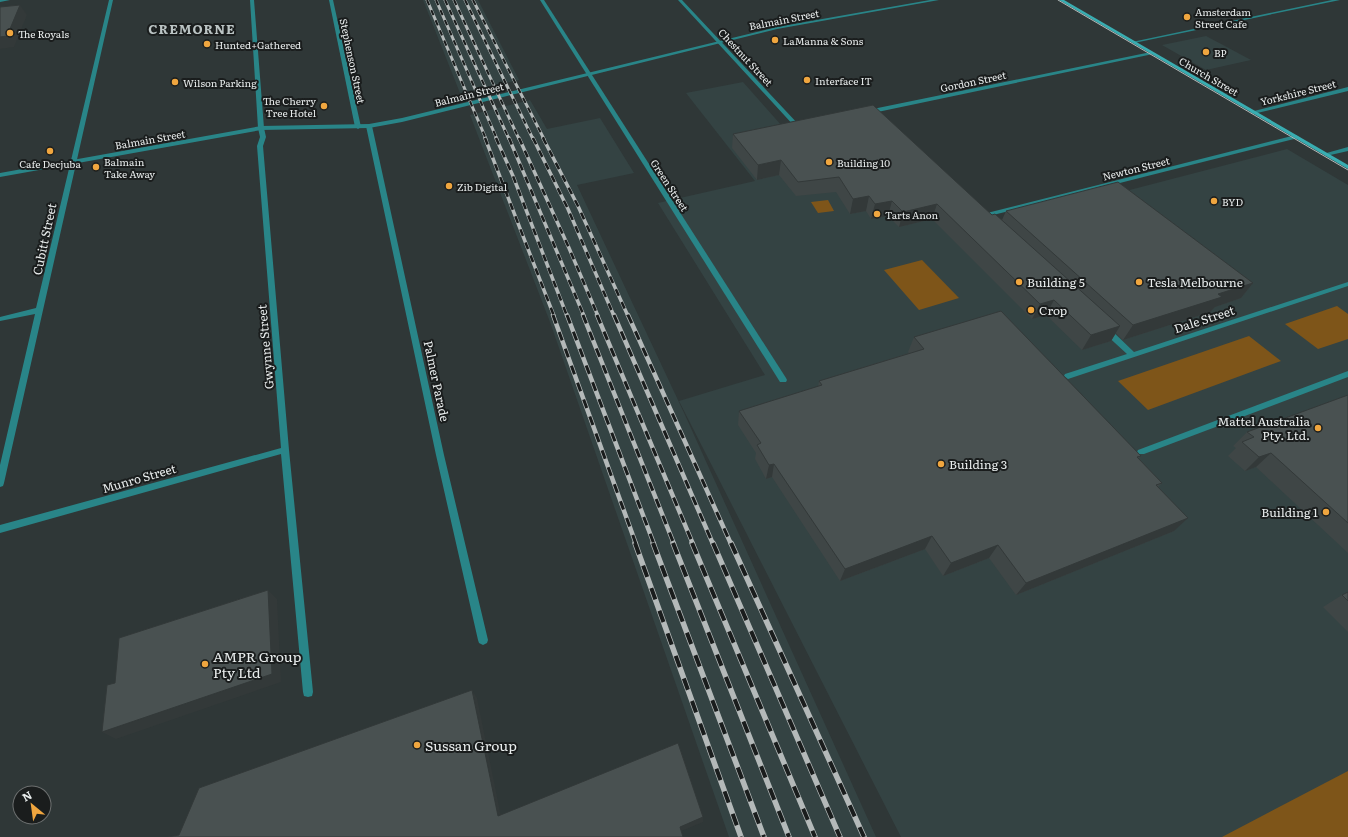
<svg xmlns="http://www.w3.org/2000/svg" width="1348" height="837" font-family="Literata,serif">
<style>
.built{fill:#344343}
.green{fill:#7e5519}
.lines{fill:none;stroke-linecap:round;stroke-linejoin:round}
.minor{fill:#298588;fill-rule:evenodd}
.tertiary{fill:#298588;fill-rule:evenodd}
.secondary{fill:#39adb1;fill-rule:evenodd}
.tram{stroke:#b4b9b9;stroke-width:1}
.rail-far3-casing{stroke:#b4b9b9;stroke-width:3}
.rail-far2-casing{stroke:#b4b9b9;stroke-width:3.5}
.rail-far1-casing{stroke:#b4b9b9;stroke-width:4.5}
.rail-casing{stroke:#b4b9b9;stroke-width:5.5}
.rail-far3{stroke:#1a1d1d;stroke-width:2;stroke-dasharray:5.5;stroke-linecap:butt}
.rail-far2{stroke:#1a1d1d;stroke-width:2.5;stroke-dasharray:7;stroke-linecap:butt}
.rail-far1{stroke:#1a1d1d;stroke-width:3;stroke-dasharray:9;stroke-linecap:butt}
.rail{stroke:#1a1d1d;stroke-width:4;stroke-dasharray:12;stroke-linecap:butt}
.wall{fill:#3f4646}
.shaded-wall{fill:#333939}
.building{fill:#495151;stroke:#333939}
.poi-dot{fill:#f0a63f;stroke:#1a1d1d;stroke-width:1.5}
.labels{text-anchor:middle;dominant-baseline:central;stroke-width:4;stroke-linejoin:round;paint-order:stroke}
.far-poi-label{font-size:10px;fill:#e9eded;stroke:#1a1d1d;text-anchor:start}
.far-street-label{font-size:10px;fill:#e9eded;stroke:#1a1d1d}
.street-label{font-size:12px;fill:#e9eded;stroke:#1a1d1d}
.poi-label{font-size:12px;fill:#e9eded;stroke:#1a1d1d;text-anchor:start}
.far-district-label{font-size:13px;font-weight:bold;letter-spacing:1px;fill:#bbc4c4;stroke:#1a1d1d}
.near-poi-label{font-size:14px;fill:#e9eded;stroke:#1a1d1d;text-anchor:start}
</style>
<rect width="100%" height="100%" fill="#2f3737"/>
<g class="built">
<polygon points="423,0 478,0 519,80 460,93"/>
<polygon points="1206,36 1223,45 1251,60 1206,70 1162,45"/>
<polygon points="743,82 790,135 995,225 1287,149 1348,185 1348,837 901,837 679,401 765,375 658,203 755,181 686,93"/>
<polygon points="530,100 547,129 600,118 634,173 577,185 685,415 876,837 729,837 550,322 470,115"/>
</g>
<g class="green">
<polygon points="828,200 834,211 818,213 811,202"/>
<polygon points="922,260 959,298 919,310 884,270"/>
<polygon points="1337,306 1348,314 1348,339 1318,349 1285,324"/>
<polygon points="1249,336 1281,361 1148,410 1118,381"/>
<polygon points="1348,771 1348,837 1222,837"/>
</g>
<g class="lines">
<g class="minor">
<polygon points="0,0 10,0 0,2"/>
<polygon points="109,0 113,0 4,483 3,486 0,487 0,465 35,314 0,321 0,317 36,308"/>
<polygon points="250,0 254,0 264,128 266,137 263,146 289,450 313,692 312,696 308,697 304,696 303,692 281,454 0,533 0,525 281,448 257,146 260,137 258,128"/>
<polygon points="329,0 333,0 361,127 358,129 355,127"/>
<polygon points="540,0 544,0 786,378 787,380 786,382 780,382"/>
<polygon points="678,0 682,0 799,125 804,125 804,127 796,128"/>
<polygon points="1332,0 1340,0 1134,43 1132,42"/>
<polygon points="1151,52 1153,52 1153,54 868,114 865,112 868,110"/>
<polygon points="1348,87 1348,91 1253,114 1250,112"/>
<polygon points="369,124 372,126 444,455 488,640 487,643 483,645 479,643 478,640 436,455 366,126"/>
<polygon points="1296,135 1299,137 1298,138 981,218 978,216 979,215"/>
<polygon points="1348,147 1348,151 1326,156 1323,154"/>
<polygon points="1348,282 1348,286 1071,378 1068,379 1064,376 1065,374 1127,354 1103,332 1102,330 1103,328 1109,328 1134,352"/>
<polygon points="1348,371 1348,377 1144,454 1138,454 1137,452 1138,450"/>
</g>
<polygon class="tertiary" points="930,0 939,0 777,29 402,122 369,128 261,130 0,177 0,173 261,126 369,124 402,118 777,27"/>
<polygon class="secondary" points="1059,0 1064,0 1348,165 1348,169"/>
<polyline class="tram" points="1058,0 1348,170"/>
<g class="rail-far3-casing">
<g id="rail-far3">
<polyline points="427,0 486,139"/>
<polyline points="436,0 497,139"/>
<polyline points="445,0 509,139"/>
<polyline points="454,0 519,139"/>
<polyline points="465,0 533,139"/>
<polyline points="473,0 544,139"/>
</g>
</g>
<g class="rail-far2-casing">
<g id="rail-far2">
<polyline points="485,138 554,316"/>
<polyline points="496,138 513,176 567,316"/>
<polyline points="509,138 584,316"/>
<polyline points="519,138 569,248 598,316"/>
<polyline points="533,138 568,209 614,316"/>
<polyline points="543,138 578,206 628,316"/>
</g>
</g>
<g class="rail-far1-casing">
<g id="rail-far1">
<polyline points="553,315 636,544"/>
<polyline points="567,315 654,544"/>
<polyline points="583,315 674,544"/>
<polyline points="597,315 693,544"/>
<polyline points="614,315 713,544"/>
<polyline points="628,315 731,544"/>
</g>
</g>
<g class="rail-casing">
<g id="rail">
<polyline points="635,543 741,837"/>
<polyline points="653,543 764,837"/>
<polyline points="673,543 789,837"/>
<polyline points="692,543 815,837"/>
<polyline points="713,543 840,837"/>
<polyline points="731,543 864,837"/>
</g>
</g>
<use href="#rail-far3" class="rail-far3"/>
<use href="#rail-far2" class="rail-far2"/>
<use href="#rail-far1" class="rail-far1"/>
<use href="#rail" class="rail"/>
</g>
<g class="wall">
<polygon points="733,134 992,215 1002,220 1006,211 1253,283 1241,298 1215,307 1210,312 1123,340 1116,333 1111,341 1082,350 1046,315 1032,319 932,219 899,227 888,216 871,219 866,211 850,214 836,192 796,196 779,175 757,180 732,148"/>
<polygon points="914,337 1141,456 1138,459 1162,483 1158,487 1174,531 1016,595 989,558 943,576 925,549 840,581 772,477 766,479 755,459 756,453 738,425 739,411 818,387 819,381 909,353 908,352"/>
<polygon points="1348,395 1348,553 1256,467 1245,471 1228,456 1236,448 1233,446 1247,432"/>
<polygon points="1348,592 1348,632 1323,607 1342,595"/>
</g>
<g class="shaded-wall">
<polygon points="20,5 27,15 14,47 0,49 0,37"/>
<polygon points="781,160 779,175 757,180 758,165"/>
<polygon points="869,196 866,211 850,214 853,199"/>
<polygon points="892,201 888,216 871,219 875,204"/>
<polygon points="937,204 932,219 899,227 903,212"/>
<polygon points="1253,283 1241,298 1215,307 1210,312 1123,340 1133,325 1218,294"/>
<polygon points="1054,300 1046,315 1032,319 1040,304"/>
<polygon points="1120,326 1111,341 1082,350 1091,335"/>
<polygon points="1271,453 1256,467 1245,471 1259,457"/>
<polygon points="774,464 772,477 766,479 769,465"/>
<polygon points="1188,518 1174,531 1016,595 1026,583"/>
<polygon points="932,536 925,549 840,581 845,569"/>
<polygon points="998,545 989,558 943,576 951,563"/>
<polygon points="268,590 277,599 281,682 116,739 102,732"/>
<polygon points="472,690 477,698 502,821 498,816"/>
<polygon points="703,817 703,822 679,832 680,827"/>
</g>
<g class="building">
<polygon points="20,5 7,36 0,37 0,7"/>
<polygon points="873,105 992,215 995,214 1120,326 1091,335 1054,300 1040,304 937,204 903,212 892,201 875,204 869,196 853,199 839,177 798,182 781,160 758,165 733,134"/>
<polygon points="1118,182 1253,283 1218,294 1222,297 1133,325 1006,211"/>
<polygon points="1001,311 1141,456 1137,457 1162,483 1156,485 1188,518 1026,583 998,545 951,563 932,536 845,569 774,464 769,465 757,445 761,443 739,411 822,385 819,381 924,349 914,337"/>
<polygon points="1348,395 1348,523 1271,453 1259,457 1242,442 1254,437 1247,432"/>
<polygon points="268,590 272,674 102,732 107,685 115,683 119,638"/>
<polygon points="1348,592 1348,601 1342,595"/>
<polygon points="472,690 498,816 678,743 703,817 680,827 683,837 168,837 179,835 199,788"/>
</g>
<g class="poi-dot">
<circle cx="1187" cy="17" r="4"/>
<circle cx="10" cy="33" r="4"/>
<circle cx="775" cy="40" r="4"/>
<circle cx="207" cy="44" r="4"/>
<circle cx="1206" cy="52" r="4"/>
<circle cx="807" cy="80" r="4"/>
<circle cx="175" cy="82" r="4"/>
<circle cx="324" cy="106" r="4"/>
<circle cx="50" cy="151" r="4"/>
<circle cx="829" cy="162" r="4"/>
<circle cx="96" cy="167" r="4"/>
<circle cx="449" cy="186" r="4"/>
<circle cx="1214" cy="201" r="4"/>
<circle cx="877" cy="214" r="4"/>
<circle cx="1019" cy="282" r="4"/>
<circle cx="1139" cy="282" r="4"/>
<circle cx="1031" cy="310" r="4"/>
<circle cx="1318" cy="428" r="4"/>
<circle cx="941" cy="464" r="4"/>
<circle cx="1326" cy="512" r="4"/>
<circle cx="205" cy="664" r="4"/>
<circle cx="417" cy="745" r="4"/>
</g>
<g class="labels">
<g class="far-poi-label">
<text x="1195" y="11">Amsterdam<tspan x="1195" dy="12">Street Cafe</tspan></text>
<text x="18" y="33">The Royals</text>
<text x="783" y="40">LaManna &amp; Sons</text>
<text x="215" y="44">Hunted+Gathered</text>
<text x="1214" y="52">BP</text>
<text x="815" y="80">Interface IT</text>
<text x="183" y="82">Wilson Parking</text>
<text x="316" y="100" text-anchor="end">The Cherry<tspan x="316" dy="12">Tree Hotel</tspan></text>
<text x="104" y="161">Balmain<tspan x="104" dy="12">Take Away</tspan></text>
<text x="837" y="162">Building 10</text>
<text x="50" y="163" text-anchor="middle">Cafe Decjuba</text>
<text x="457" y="186">Zib Digital</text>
<text x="1222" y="201">BYD</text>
<text x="885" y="214">Tarts Anon</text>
</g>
<g class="far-street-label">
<text transform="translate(784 19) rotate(-11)">Balmain Street</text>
<text transform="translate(746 57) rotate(47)">Chestnut Street</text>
<text transform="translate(353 61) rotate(78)">Stephenson Street</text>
<text transform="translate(1209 76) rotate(30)">Church Street</text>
<text transform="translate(973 81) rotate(-12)">Gordon Street</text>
<text transform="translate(1298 92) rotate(-14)">Yorkshire Street</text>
<text transform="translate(469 94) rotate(-14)">Balmain Street</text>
<text transform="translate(150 139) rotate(-10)">Balmain Street</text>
<text transform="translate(1136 168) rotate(-14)">Newton Street</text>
<text transform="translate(670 185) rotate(57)">Green Street</text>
</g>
<g class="street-label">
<text transform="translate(44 239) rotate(-78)">Cubitt Street</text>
<text transform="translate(1204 319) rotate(-18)">Dale Street</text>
<text transform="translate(265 347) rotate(-95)">Gwynne Street</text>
<text transform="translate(437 381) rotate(78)">Palmer Parade</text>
<text transform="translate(139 478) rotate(-16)">Munro Street</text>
</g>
<g class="poi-label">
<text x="1027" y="282">Building 5</text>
<text x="1147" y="282">Tesla Melbourne</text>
<text x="1039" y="310">Crop</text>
<text x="1310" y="421" text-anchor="end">Mattel Australia<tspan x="1310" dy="14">Pty. Ltd.</tspan></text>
<text x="949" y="464">Building 3</text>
<text x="1318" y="512" text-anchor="end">Building 1</text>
</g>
<g class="far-district-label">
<text x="192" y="28">CREMORNE</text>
</g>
<g class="near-poi-label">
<text x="213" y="656">AMPR Group<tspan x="213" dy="16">Pty Ltd</tspan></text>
<text x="425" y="745">Sussan Group</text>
</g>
</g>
<g transform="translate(32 805) rotate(331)"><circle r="19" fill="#1a1d1d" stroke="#6d7070"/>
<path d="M0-3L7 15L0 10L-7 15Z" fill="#f0a63f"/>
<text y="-6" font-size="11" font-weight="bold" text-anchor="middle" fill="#e9eded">N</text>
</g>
</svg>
